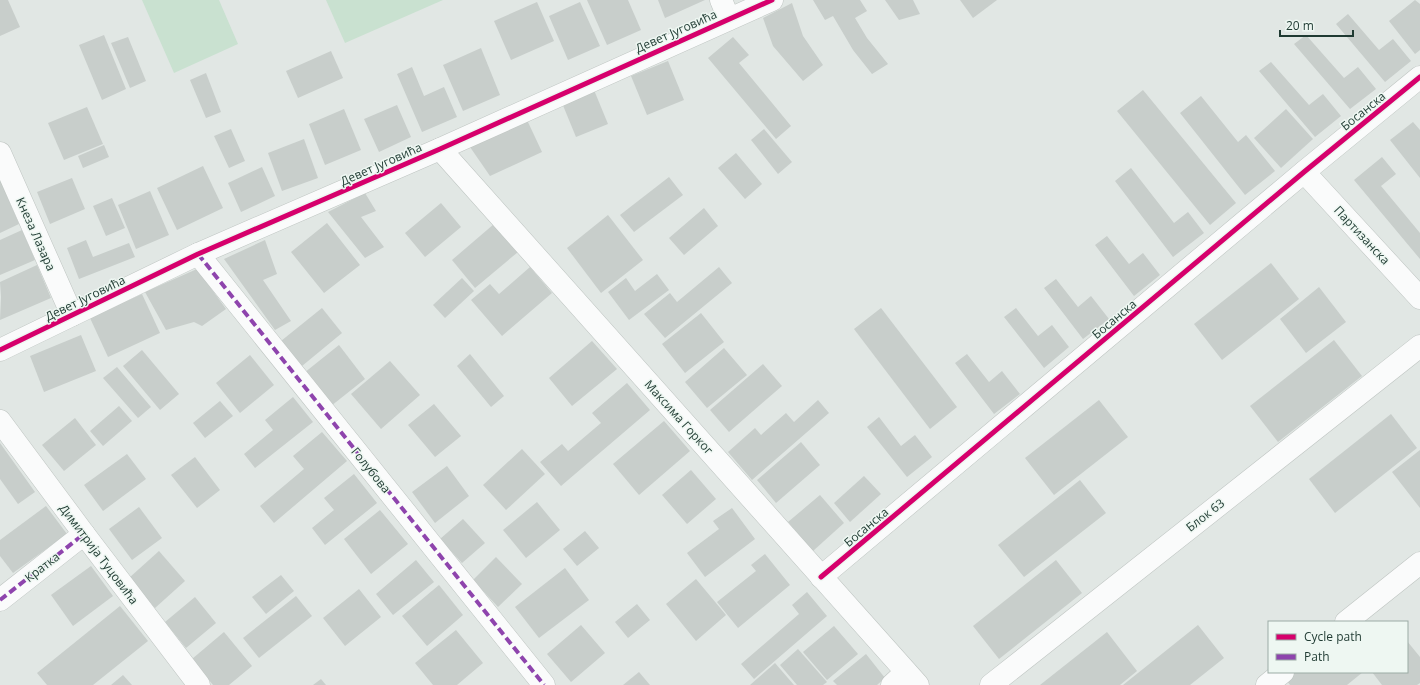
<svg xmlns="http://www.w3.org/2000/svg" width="1420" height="685" font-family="'Open Sans',sans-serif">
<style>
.green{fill:#c9e1d0}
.building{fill:#c8cecb}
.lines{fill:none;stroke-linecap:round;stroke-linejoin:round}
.minor-casing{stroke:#bec4c1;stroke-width:23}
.minor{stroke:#fafbfb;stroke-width:22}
.quiet{stroke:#8e44ad;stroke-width:4;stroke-dasharray:8 4;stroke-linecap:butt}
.cycleway-casing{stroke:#eef7f2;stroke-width:8}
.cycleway{stroke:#d6006c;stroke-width:5}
.labels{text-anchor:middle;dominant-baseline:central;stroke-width:3;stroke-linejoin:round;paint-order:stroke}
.street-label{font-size:12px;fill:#1f3a32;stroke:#eef7f2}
</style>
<rect width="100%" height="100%" fill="#e1e7e4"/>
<g class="green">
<polygon points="142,0 219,0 238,44 174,73"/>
<polygon points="326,0 443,0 345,43"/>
</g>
<g class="building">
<polygon points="0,0 8,0 20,27 0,36"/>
<polygon points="587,0 628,0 641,30 607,45"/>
<polygon points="658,0 705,0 665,18"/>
<polygon points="813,0 860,0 867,11 855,18 867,38 888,64 872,74 853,50 833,16 825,20"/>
<polygon points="885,0 913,0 920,14 899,20"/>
<polygon points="960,0 997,0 973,18"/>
<polygon points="1415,0 1420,4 1420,50 1415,54 1389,21"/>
<polygon points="537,2 554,41 511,60 494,21"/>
<polygon points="580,2 600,46 568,60 549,16"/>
<polygon points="792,3 803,36 823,65 803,81 773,46 763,18"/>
<polygon points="1348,14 1379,50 1393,39 1411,61 1385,82 1336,24"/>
<polygon points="104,35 126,89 102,100 79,45"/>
<polygon points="1306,35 1344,78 1358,67 1376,89 1350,109 1294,44"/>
<polygon points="128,37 146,81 130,88 111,43"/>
<polygon points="733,37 749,55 739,63 791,126 776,139 708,58"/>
<polygon points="481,48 500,95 463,111 443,65"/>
<polygon points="331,51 343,78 298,98 286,71"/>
<polygon points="668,61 684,100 647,115 631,76"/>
<polygon points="1271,62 1309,105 1323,94 1341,116 1315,137 1259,71"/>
<polygon points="412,67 424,96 444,87 457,117 422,132 397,74"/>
<polygon points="206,73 221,112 206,118 190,80"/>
<polygon points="594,90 608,124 576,137 562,103"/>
<polygon points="1143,90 1236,203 1210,225 1117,111"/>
<polygon points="1201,96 1238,142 1246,135 1275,171 1245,195 1180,113"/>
<polygon points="397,105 411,137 379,152 364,119"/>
<polygon points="87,107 103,144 64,160 48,123"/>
<polygon points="344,109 361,150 325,165 309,124"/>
<polygon points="1286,109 1313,139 1281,168 1254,138"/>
<polygon points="527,120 542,152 490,176 470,147"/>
<polygon points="1413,122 1420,130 1420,178 1390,140"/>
<polygon points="231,129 245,161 229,168 214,136"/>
<polygon points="764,129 792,162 778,174 751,140"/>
<polygon points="304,139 318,178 282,191 268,153"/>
<polygon points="104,145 109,157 83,168 78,156"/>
<polygon points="736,153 762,184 745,199 718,168"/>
<polygon points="1382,157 1396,174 1381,186 1420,233 1420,259 1354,180"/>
<polygon points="203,166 223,208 177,230 157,188"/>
<polygon points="262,167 275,196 241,212 228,183"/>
<polygon points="1131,168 1174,223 1188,212 1204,233 1173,257 1115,181"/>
<polygon points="669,177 683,195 634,232 620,215"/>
<polygon points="72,178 85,209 50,224 37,192"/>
<polygon points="0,180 19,224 0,233"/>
<polygon points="150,191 169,235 136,249 118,205"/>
<polygon points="365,193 376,211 361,217 384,247 365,258 328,212"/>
<polygon points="112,198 125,228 106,236 93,206"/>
<polygon points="441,203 461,227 425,257 405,233"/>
<polygon points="704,208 718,226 684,255 669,238"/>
<polygon points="608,215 643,260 601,293 567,248"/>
<polygon points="327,223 360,265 324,293 291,252"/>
<polygon points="494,224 518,252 475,288 452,260"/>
<polygon points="22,230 35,260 0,275 0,240"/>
<polygon points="1107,236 1129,264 1143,253 1160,275 1134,296 1095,245"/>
<polygon points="86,240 93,257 129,243 135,257 79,279 67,248"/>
<polygon points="265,240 277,274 263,280 291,321 275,330 224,259"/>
<polygon points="1271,263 1299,299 1222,360 1194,324"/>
<polygon points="37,265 51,298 0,320 1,297 0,282"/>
<polygon points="530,267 552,293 502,336 471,300 490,284 499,294"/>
<polygon points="719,267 732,283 665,338 644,314 670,293 677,302"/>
<polygon points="197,269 226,309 202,326 194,322 166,330 145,292"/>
<polygon points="657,274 669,290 629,320 608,292 626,278 635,291"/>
<polygon points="462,278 474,291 445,318 433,305"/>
<polygon points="1056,279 1078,307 1091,296 1109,319 1083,339 1044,288"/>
<polygon points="1319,287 1346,322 1306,353 1280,319"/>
<polygon points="142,294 160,333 108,357 90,318"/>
<polygon points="322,308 342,333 302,366 281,341"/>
<polygon points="881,308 957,407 930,429 854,329"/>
<polygon points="1016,308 1038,336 1052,325 1069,347 1044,368 1004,317"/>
<polygon points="701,313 724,342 685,373 662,344"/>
<polygon points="81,335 96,371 44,392 30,356"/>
<polygon points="1334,340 1362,376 1278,442 1250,406"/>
<polygon points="592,341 617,369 572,406 549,378"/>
<polygon points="339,345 365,379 331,406 304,373"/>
<polygon points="724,348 747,375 707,408 685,382"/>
<polygon points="142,350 179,394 160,410 123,366"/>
<polygon points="470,354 504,396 491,407 457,366"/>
<polygon points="967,354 989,382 1002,371 1020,394 994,414 955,363"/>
<polygon points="250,355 274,385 240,413 216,383"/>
<polygon points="390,361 420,395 381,429 351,394"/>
<polygon points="763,364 782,386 729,432 710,410"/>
<polygon points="117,367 151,407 138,418 103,378"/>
<polygon points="627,383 650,410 561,486 540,462 562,444 568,451 601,423 592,413"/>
<polygon points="293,397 313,422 255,468 244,454 273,430 265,420"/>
<polygon points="818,400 829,413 752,480 728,452 755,428 761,435 786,413 794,422"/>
<polygon points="1099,400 1128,437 1054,495 1025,458"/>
<polygon points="220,401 233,416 205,438 193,423"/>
<polygon points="434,404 461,436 435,457 408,425"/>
<polygon points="119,406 132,421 103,446 90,431"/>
<polygon points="1391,414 1417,448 1335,513 1309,479"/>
<polygon points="879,417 901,446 915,435 932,457 907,477 867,427"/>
<polygon points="75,418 96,445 64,471 42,445"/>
<polygon points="664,421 690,451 639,495 613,464"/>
<polygon points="322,432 347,461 274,523 260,506 304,469 293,456"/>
<polygon points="801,442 820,465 776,503 757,480"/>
<polygon points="0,443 35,492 18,504 0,479"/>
<polygon points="522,449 545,474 506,510 483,485"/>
<polygon points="1420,450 1420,508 1392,472"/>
<polygon points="127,454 146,479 103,511 84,485"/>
<polygon points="195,457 220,490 197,508 171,475"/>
<polygon points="447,466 469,496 435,523 412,492"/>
<polygon points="691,470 716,499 687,524 662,495"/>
<polygon points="354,474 377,503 325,545 312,528 334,510 324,498"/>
<polygon points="864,476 881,494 850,522 834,503"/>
<polygon points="1080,480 1106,513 1024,577 998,545"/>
<polygon points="820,495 844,523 813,551 788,522"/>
<polygon points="537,502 560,530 526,558 503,530"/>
<polygon points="46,506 67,534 13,573 0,556 0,540"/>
<polygon points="139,507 162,538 132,560 109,529"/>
<polygon points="732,508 755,539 705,577 687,553 719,529 713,521"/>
<polygon points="380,510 408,544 371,574 344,539"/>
<polygon points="463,519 485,543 462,563 440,539"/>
<polygon points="585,531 599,548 577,566 563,549"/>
<polygon points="159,551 185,581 155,608 129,578"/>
<polygon points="765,554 790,585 738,628 717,602 756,571 751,565"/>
<polygon points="496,557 522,584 498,607 473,580"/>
<polygon points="416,560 434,582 393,615 376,594"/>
<polygon points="1056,560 1082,593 999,659 973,626"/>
<polygon points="91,566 113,596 73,626 51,595"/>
<polygon points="565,568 589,600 539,638 515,607"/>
<polygon points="281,575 294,591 266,614 252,597"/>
<polygon points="696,579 726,615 696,641 666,604"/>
<polygon points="439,585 463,615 427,646 402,616"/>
<polygon points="359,589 381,617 345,646 323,618"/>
<polygon points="807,592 827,616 754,679 741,664 799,614 792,605"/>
<polygon points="296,596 312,616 259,658 243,638"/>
<polygon points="195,597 216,623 186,648 165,622"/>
<polygon points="637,604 650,620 628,638 615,622"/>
<polygon points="120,606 148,641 93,685 47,685 37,673"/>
<polygon points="581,625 605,653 571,682 547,654"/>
<polygon points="1198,625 1224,658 1190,685 1123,685"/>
<polygon points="834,626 858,654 827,680 803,652"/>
<polygon points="456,630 483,663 457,685 433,685 415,663"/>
<polygon points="224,632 252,666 229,685 213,685 192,659"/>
<polygon points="1107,632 1137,671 1120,685 1040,685"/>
<polygon points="1407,641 1420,657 1420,683 1417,685 1382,685 1372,672 1407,672"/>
<polygon points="798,649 827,682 823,685 797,685 780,665"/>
<polygon points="866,654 885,678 877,685 837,685 833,681"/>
<polygon points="775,663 794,685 750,685"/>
<polygon points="639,672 650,685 623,685"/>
<polygon points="1292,672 1363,672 1347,685 1290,685 1285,678"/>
<polygon points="123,675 132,685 111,685"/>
<polygon points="321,679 326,685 313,685"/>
</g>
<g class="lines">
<g class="minor-casing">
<g id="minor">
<polyline points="721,0 729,19"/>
<polyline points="440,149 918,685"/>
<polyline points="0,153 72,315"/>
<polyline points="1304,172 1420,298"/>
<polyline points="198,254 544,685"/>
<polyline points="0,350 198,254 440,149 772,0"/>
<polyline points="0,421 84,534 199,685"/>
<polyline points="821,577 1304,172 1420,77"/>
<polyline points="0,600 84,534"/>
<polyline points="1346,622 1420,563"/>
<polyline points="892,685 906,672"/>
<polyline points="991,685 1420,346"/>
<polyline points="1267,685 1283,672"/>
</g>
</g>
<use href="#minor" class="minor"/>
<g class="quiet">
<polyline points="198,254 544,685"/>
<polyline points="0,600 84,534"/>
</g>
<g class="cycleway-casing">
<g id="cycleway">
<polyline points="0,350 198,254 440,149 772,0"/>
<polyline points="821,577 1304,172 1420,77"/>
</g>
</g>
<use href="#cycleway" class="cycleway"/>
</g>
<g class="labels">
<g class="street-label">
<text transform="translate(676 31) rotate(-24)">Девет Југовића</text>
<text transform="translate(1363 111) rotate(-39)">Босанска</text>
<text transform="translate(381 164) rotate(-24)">Девет Југовића</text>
<text transform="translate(36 234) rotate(66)">Кнеза Лазара</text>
<text transform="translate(1362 235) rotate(47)">Партизанска</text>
<text transform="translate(85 298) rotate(-26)">Девет Југовића</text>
<text transform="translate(1114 319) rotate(-40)">Босанска</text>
<text transform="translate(679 417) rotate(48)">Максима Горког</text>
<text transform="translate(371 470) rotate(51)">Голубова</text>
<text transform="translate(1205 515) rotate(-38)">Блок 63</text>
<text transform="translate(866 527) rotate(-40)">Босанска</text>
<text transform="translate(99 554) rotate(53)">Димитрија Туцовића</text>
<text transform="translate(42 567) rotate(-38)">Кратка</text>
</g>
</g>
<rect x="1268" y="621" width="140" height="52" fill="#eef7f2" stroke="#9baba5"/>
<rect x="1276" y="634" width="20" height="6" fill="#d6006c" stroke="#9baba5"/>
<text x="1304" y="641" font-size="12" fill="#1f3a32">Cycle path</text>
<rect x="1276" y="654" width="20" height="6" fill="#8e44ad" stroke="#9baba5"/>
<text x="1304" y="661" font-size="12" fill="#1f3a32">Path</text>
<path d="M1280 30v6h73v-6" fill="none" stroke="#1f3a32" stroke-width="2"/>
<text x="1286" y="30" font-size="12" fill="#1f3a32" stroke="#eef7f2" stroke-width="3" paint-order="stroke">20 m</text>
</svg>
